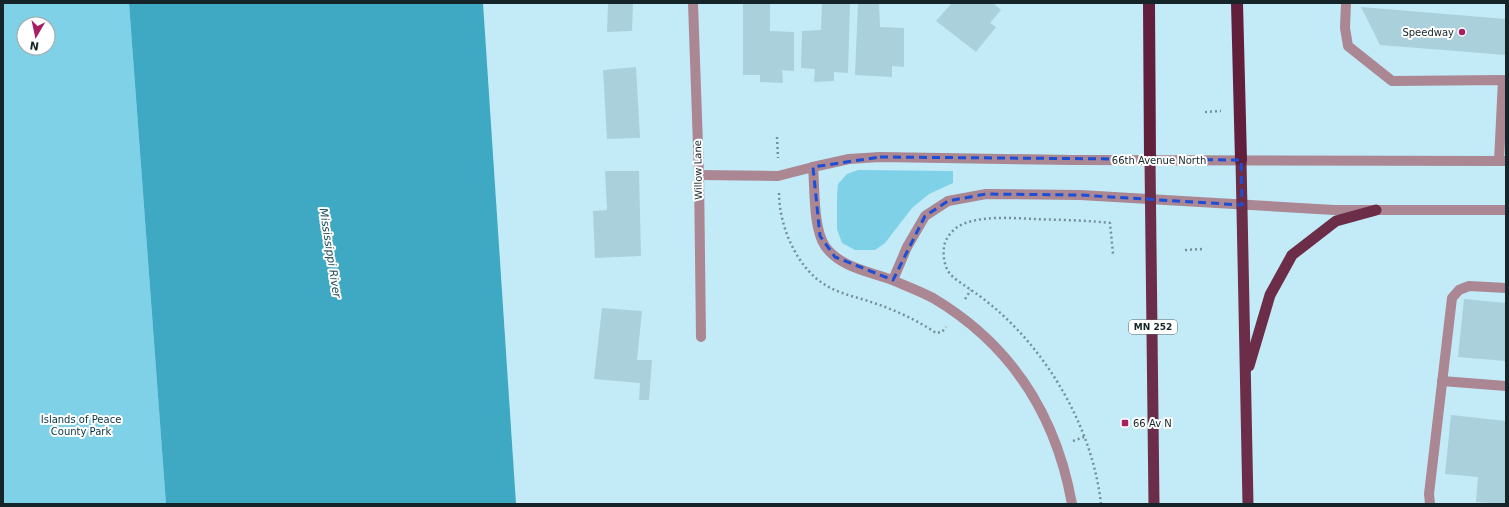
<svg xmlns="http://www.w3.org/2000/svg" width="1509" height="507" font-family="'DejaVu Sans',sans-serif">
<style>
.green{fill:#7ed1e7;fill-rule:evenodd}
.water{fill:#3fa8c2}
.building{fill:#a9d0db}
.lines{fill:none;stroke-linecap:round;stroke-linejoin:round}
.path{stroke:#739098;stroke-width:2.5;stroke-dasharray:2 3;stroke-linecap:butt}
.service{stroke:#aa8793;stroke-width:10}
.minor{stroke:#aa8793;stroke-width:10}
.tertiary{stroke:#aa8793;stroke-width:10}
.trunk{stroke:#6c2d48;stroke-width:11}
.motorway{stroke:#611f3c;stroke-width:12}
.marked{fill:none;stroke:#1d4ed8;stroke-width:3;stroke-dasharray:8 5;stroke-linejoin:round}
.poi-dot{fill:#a71e63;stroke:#fff;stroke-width:1.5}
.labels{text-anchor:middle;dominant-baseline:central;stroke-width:4;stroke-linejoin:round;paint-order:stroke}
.shield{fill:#fff;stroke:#5b6668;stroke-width:1}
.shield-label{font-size:9px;font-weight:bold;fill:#152428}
.poi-label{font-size:10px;fill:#152428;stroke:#fff;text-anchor:end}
.street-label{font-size:10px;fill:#152428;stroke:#fff}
.park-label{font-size:10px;fill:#033540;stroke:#fff}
.water-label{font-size:11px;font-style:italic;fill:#1b4954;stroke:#fff}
</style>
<rect width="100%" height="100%" fill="#c3ebf7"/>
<g class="green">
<path d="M3,3H129L166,504H3ZM24,24H48V48H24Z"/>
<polygon points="858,170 953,171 953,183 929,194 912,208 885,243 875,250 855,250 842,243 837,229 837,194 838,184 847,174"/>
</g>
<polygon class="water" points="129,3 483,3 516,504 166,504"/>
<g class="building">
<polygon points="608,3 633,3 632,31 607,32"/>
<polygon points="743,3 770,3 770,31 794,32 794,71 782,70 783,83 760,82 760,75 743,75"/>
<polygon points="822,3 850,3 848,73 834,72 834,81 814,82 815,69 801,68 802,31 821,30"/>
<polygon points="858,3 879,3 880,27 904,28 904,67 892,66 892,77 855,75"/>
<polygon points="952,3 993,3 1001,10 990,23 996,27 976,52 936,21"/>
<polygon points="1361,7 1506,19 1506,55 1380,45"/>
<polygon points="636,67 640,138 607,139 603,70"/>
<polygon points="605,171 639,171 641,256 595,258 593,211 607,210"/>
<polygon points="1464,299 1506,303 1506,361 1458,357"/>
<polygon points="602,308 642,311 637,360 652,360 649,400 639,400 640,383 594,379"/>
<polygon points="1451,415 1506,421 1506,504 1476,502 1478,477 1445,474"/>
</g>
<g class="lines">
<g class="path">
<polyline points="1205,112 1221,111"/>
<polyline points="777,137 778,158"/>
<path d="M779,193C779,226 797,269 827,286C839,293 852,296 865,300C890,308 914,318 936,333L942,332L946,327"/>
<polyline points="1185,250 1203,249"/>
<polyline points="965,299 971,290"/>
<polyline points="1073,441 1084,437"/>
<path d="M1101,504C1093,432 1052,358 997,310C989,303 980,296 971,290C963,284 953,279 948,271C944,264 943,255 944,247C945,239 952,230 959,226C979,215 1012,218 1034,219C1059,220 1084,220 1110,223L1113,254"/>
</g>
<g class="service">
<polyline points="1346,3 1345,28 1348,46 1392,81 1503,80 1499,161"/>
<polyline points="1442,381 1506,386"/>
<polyline points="1430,504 1429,494 1452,298 1459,290 1469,286 1506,288"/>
</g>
<g class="minor">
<polyline points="693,3 699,175 701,337"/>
<polyline points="699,175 778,176 813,167"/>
</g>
<g class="tertiary">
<polyline points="893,280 907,247 925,216 948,201 986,194 1080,195 1334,210 1506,210"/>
<path d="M1072,504C1056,415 1012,345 933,298C922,292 909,287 897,282C874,272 841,269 825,246C813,228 815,189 813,167L849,159L880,157L1072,160L1506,161"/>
</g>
<g class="trunk">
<polyline points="1150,160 1154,504"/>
<polyline points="1241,160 1248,504"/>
<polyline points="1249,366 1270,295 1292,255 1336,221 1376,210"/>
</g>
<g class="motorway">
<polyline points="1149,3 1150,160"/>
<polyline points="1237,3 1241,160"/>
</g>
</g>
<path class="marked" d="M880,157L1241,160L1242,205L1080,195L986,194L948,201L925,216L893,280L835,257L820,236L813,167Z"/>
<g class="poi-dot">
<circle cx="1462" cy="32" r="4"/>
<rect x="1121" y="419" width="8" height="8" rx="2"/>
</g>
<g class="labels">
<rect class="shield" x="1129" y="320" width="48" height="14" rx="3"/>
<g class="shield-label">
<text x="1153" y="327">MN 252</text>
</g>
<g class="poi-label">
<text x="1454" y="32">Speedway</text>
<text x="1133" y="423" text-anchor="start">66 Av N</text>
</g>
<g class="street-label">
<text x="1159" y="160">66th Avenue North</text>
<text transform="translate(698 170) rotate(-91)">Willow Lane</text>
</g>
<g class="park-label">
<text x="81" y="419">Islands of Peace<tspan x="81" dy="12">County Park</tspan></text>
</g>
<g class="water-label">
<text transform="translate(330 253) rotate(81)">Mississippi River</text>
</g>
</g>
<rect width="1509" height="507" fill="none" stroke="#152428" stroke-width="8"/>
<g transform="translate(36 36) rotate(189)"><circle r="19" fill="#ffffff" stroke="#a1a7a9"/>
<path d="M0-3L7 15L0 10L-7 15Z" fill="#a71e63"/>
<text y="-6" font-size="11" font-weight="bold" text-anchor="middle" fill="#152428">N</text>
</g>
</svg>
